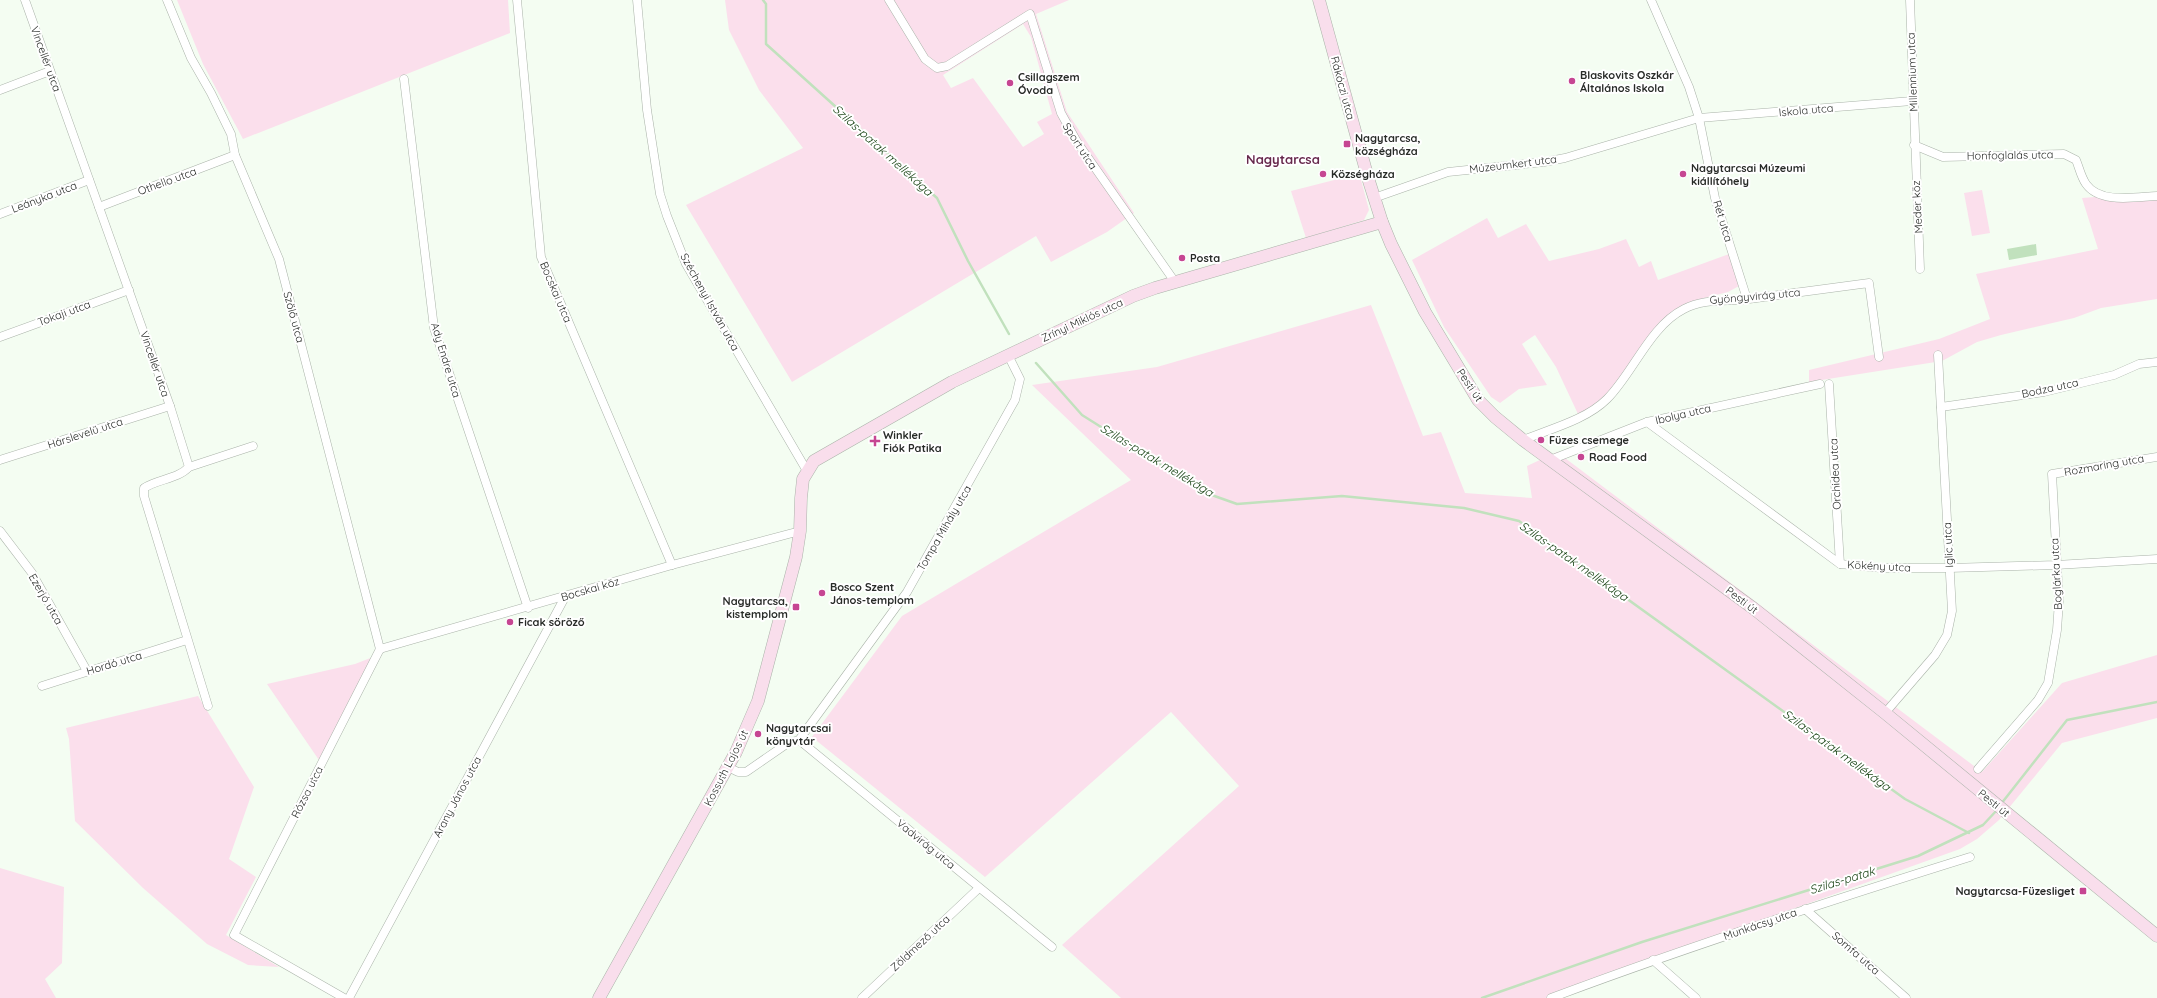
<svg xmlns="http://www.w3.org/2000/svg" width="2157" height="998" font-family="Quicksand,sans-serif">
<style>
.green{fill:#fbdfec;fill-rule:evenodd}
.water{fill:#c1e1bd}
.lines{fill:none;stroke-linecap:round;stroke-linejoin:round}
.stream{stroke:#c1e1bd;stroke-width:2.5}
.minor-casing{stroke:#aab3a9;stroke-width:9}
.secondary-casing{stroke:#aab3a9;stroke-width:13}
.minor{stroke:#fff;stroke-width:8}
.secondary{stroke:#f9deec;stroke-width:12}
.poi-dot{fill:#c64692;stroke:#fff;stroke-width:1.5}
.labels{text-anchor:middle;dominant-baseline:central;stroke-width:4;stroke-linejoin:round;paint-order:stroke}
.street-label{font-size:11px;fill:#282b28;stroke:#fff}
.poi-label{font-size:11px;font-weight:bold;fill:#282b28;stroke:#fff;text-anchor:start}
.water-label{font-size:12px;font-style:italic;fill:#113d0d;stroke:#fff}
.quarter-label{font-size:13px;font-weight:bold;fill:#67294d;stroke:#fff}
</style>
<rect width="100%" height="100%" fill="#f4fdf2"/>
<g class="green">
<polygon points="177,0 508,0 510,33 243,139 203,64"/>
<path d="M725,0H1069L1036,14L1067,112L1134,213L1107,232L1051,262L1036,236L792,382L686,205L803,148L759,90L729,30ZM1023,24L1031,37L1052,114L1037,122L1044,134L1023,147L973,78L951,88L943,75Z"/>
<polygon points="1350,176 1360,176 1369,210 1364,220 1306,238 1291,191"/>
<polygon points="1982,190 1990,233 1972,236 1964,193"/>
<polygon points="2157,192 2157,299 2101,308 2074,318 2001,335 1977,342 1942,361 1809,382 1809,370 1939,339 1990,319 1976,274 2098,249 2082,198"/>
<polygon points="1487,218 1498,238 1526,224 1549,261 1599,249 1626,239 1639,267 1651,261 1658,280 1729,254 1739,286 1728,292 1704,298 1673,315 1619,384 1592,408 1578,414 1556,367 1535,335 1522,344 1547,385 1519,389 1500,403 1491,397 1444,327 1412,260"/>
<polygon points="1371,305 1423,436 1441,432 1465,493 1532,498 1527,466 1557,452 1982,772 2062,683 2157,655 2157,718 2062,743 1999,820 1977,839 1960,849 1545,998 1121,998 1062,945 1239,786 1171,712 985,877 812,737 902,616 1131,480 1032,385 1157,367"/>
<polygon points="378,655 321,763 267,684 355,664"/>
<polygon points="198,696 254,787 229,859 256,877 226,935 279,967 248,965 207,944 143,888 75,821 69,739 66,728"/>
<polygon points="0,868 64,887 62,963 45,979 56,998 0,998"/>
</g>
<polygon class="water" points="2036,244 2037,255 2009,260 2007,249"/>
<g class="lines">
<g class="stream">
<polyline points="763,0 766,4 766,44 937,198 968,261 1009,334"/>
<polyline points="1036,363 1082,415 1206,493 1237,504 1342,496 1464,508 1519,521 1905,799 1969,833"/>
<polyline points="2001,804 2067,720 2157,702"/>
<polyline points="1482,998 1642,942 1918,856 1983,825 1997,810"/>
</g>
<g class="minor-casing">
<g id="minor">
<path d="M25,0L170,406L189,467C178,479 158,479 144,488V496L208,706"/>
<polyline points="167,0 191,58 211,93 231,134 235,155 279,259 380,649"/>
<polyline points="517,0 541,257 672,565"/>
<polyline points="637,0 647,110 660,194 667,216 686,264 807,471"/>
<polyline points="889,0 925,59 937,68 947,66 1030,14 1061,113 1077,142 1175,282"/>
<polyline points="1651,0 1689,87 1699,118 1715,198 1747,299"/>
<polyline points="1910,0 1920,269"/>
<polyline points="404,79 434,328 528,608"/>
<polyline points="0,90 50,71"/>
<path d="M1914,145L1943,157L2064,154L2076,160C2079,167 2081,177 2086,184C2100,204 2135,197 2157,196"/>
<polyline points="1374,198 1448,172 1544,162 1565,158 1699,118 1912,101"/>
<polyline points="99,207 235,155"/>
<polyline points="0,214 89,180"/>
<polyline points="0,337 129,290"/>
<polyline points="1829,384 1840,564"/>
<polyline points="1941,407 2044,392 2114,375 2139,364 2157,362"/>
<polyline points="1647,422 1840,564 1882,568 1949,568 2056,565 2157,559"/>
<path d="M1523,440C1550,429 1586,420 1607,399C1633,373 1650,326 1684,309C1705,298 1726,302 1749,299C1789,294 1829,288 1869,283L1879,357"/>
<polyline points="0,460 170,406"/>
<polyline points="1550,460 1647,422 1820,384"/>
<polyline points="189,467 253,446"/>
<polyline points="0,531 32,573 87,671"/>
<polyline points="380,649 672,565 800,531"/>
<polyline points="42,686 187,640"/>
<polyline points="1885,713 1935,655 1947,635 1952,611 1938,355"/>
<polyline points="799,740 1052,947"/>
<polyline points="728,767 738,772 746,772 788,743 799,740 907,592 1015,400 1020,379 1008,355"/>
<polyline points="1978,769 2038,700 2048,683 2057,630 2059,601 2052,474 2157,457"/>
<polyline points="1805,909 1906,998"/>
<polyline points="1653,960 1696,998"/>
<polyline points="344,998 234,935 380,649"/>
<polyline points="349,998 565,597"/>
<polyline points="862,998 979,888"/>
<path d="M1551,998C1689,946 1829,901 1970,857"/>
</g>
</g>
<g class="secondary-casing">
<g id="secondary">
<polyline points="1319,0 1368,178 1382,222 1391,244 1425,312 1478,400 1495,417 1523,440 1753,608 1885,713 2157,936"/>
<polyline points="599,998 736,752 758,701 796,557 800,531 801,498 803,479 814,461 952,382 1133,296 1155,288 1382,222"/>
</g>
</g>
<use href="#minor" class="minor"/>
<use href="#secondary" class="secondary"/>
</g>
<g class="poi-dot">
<circle cx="1572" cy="81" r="4"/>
<circle cx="1010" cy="83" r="4"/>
<rect x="1343" y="140" width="8" height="8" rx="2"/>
<circle cx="1323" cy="174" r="4"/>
<circle cx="1683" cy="174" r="4"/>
<circle cx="1182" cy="258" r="4"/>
<circle cx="1541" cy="440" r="4"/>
<path d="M873 435h4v4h4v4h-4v4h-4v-4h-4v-4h4z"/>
<circle cx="1581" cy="457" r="4"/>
<circle cx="822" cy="593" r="4"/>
<rect x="792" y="603" width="8" height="8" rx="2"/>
<circle cx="510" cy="622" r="4"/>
<circle cx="758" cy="734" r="4"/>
<rect x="2079" y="887" width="8" height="8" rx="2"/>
</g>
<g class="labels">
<g class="street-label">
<text transform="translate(46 59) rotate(70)">Vincellér utca</text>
<text transform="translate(1912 72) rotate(-92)">Millennium utca</text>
<text transform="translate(1343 88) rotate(75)">Rákóczi utca</text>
<text transform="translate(1806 110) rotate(-5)">Iskola utca</text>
<text transform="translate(1080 146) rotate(57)">Sport utca</text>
<text transform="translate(2010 155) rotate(-1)">Honfoglalás utca</text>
<text transform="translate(1513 164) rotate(-7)">Múzeumkert utca</text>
<text transform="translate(167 181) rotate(-20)">Othello utca</text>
<text transform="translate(44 197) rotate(-21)">Leányka utca</text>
<text transform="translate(1917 207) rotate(-93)">Meder köz</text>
<text transform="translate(1723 221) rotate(73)">Rét utca</text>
<text transform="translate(556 292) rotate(67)">Bocskai utca</text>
<text transform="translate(1755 296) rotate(-5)">Gyöngyvirág utca</text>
<text transform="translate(710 302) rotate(61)">Széchenyi István utca</text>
<text transform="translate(64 313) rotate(-20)">Tokaji utca</text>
<text transform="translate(294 317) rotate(75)">Szőlő utca</text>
<text transform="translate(1082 320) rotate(-25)">Zrínyi Miklós utca</text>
<text transform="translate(446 360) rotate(73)">Ady Endre utca</text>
<text transform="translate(155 364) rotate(71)">Vincellér utca</text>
<text transform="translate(1470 385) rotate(56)">Pesti út</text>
<text transform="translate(2050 388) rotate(-12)">Bodza utca</text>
<text transform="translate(1683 414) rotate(-13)">Ibolya utca</text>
<text transform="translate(85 433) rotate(-18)">Hárslevelű utca</text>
<text transform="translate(2104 465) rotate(-10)">Rozmaring utca</text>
<text transform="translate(1835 474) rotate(-93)">Orchidea utca</text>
<text transform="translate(944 528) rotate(-60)">Tompa Mihály utca</text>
<text transform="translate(1948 545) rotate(-93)">Iglic utca</text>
<text transform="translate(1879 566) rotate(3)">Kökény utca</text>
<text transform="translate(2056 574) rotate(-93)">Boglárka utca</text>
<text transform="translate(590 589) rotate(-16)">Bocskai köz</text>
<text transform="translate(46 599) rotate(60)">Ezerjó utca</text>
<text transform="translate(1742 600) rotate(37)">Pesti út</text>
<text transform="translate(114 663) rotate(-17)">Hordó utca</text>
<text transform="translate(726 768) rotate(-63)">Kossuth Lajos út</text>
<text transform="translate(307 792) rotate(-63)">Rózsa utca</text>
<text transform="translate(457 797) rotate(-62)">Arany János utca</text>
<text transform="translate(1994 803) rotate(39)">Pesti út</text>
<text transform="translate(926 844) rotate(39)">Vadvirág utca</text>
<text transform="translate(1760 924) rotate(-19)">Munkácsy utca</text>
<text transform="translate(920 943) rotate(-43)">Zöldmező utca</text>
<text transform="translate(1856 953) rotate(41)">Somfa utca</text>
</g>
<g class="poi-label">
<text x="1580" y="75">Blaskovits Oszkár<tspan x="1580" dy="13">Általános Iskola</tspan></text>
<text x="1018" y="77">Csillagszem<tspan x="1018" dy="13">Óvoda</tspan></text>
<text x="1355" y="138">Nagytarcsa,<tspan x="1355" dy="13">községháza</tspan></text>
<text x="1691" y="168">Nagytarcsai Múzeumi<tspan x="1691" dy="13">kiállítóhely</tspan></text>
<text x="1331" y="174">Községháza</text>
<text x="1190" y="258">Posta</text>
<text x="883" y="435">Winkler<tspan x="883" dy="13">Fiók Patika</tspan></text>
<text x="1549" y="440">Füzes csemege</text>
<text x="1589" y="457">Road Food</text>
<text x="830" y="587">Bosco Szent<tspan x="830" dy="13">János-templom</tspan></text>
<text x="788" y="601" text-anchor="end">Nagytarcsa,<tspan x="788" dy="13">kistemplom</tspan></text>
<text x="518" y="622">Ficak söröző</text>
<text x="766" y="728">Nagytarcsai<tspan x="766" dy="13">könyvtár</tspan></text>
<text x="2075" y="891" text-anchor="end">Nagytarcsa-Füzesliget</text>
</g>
<g class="water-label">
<text transform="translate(883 150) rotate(42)">Szilas-patak mellékága</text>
<text transform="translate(1157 460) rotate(31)">Szilas-patak mellékága</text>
<text transform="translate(1574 561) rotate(35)">Szilas-patak mellékága</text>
<text transform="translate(1837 750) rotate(36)">Szilas-patak mellékága</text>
<text transform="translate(1842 880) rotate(-17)">Szilas-patak</text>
</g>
<g class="quarter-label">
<text x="1283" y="159">Nagytarcsa</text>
</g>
</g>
</svg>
